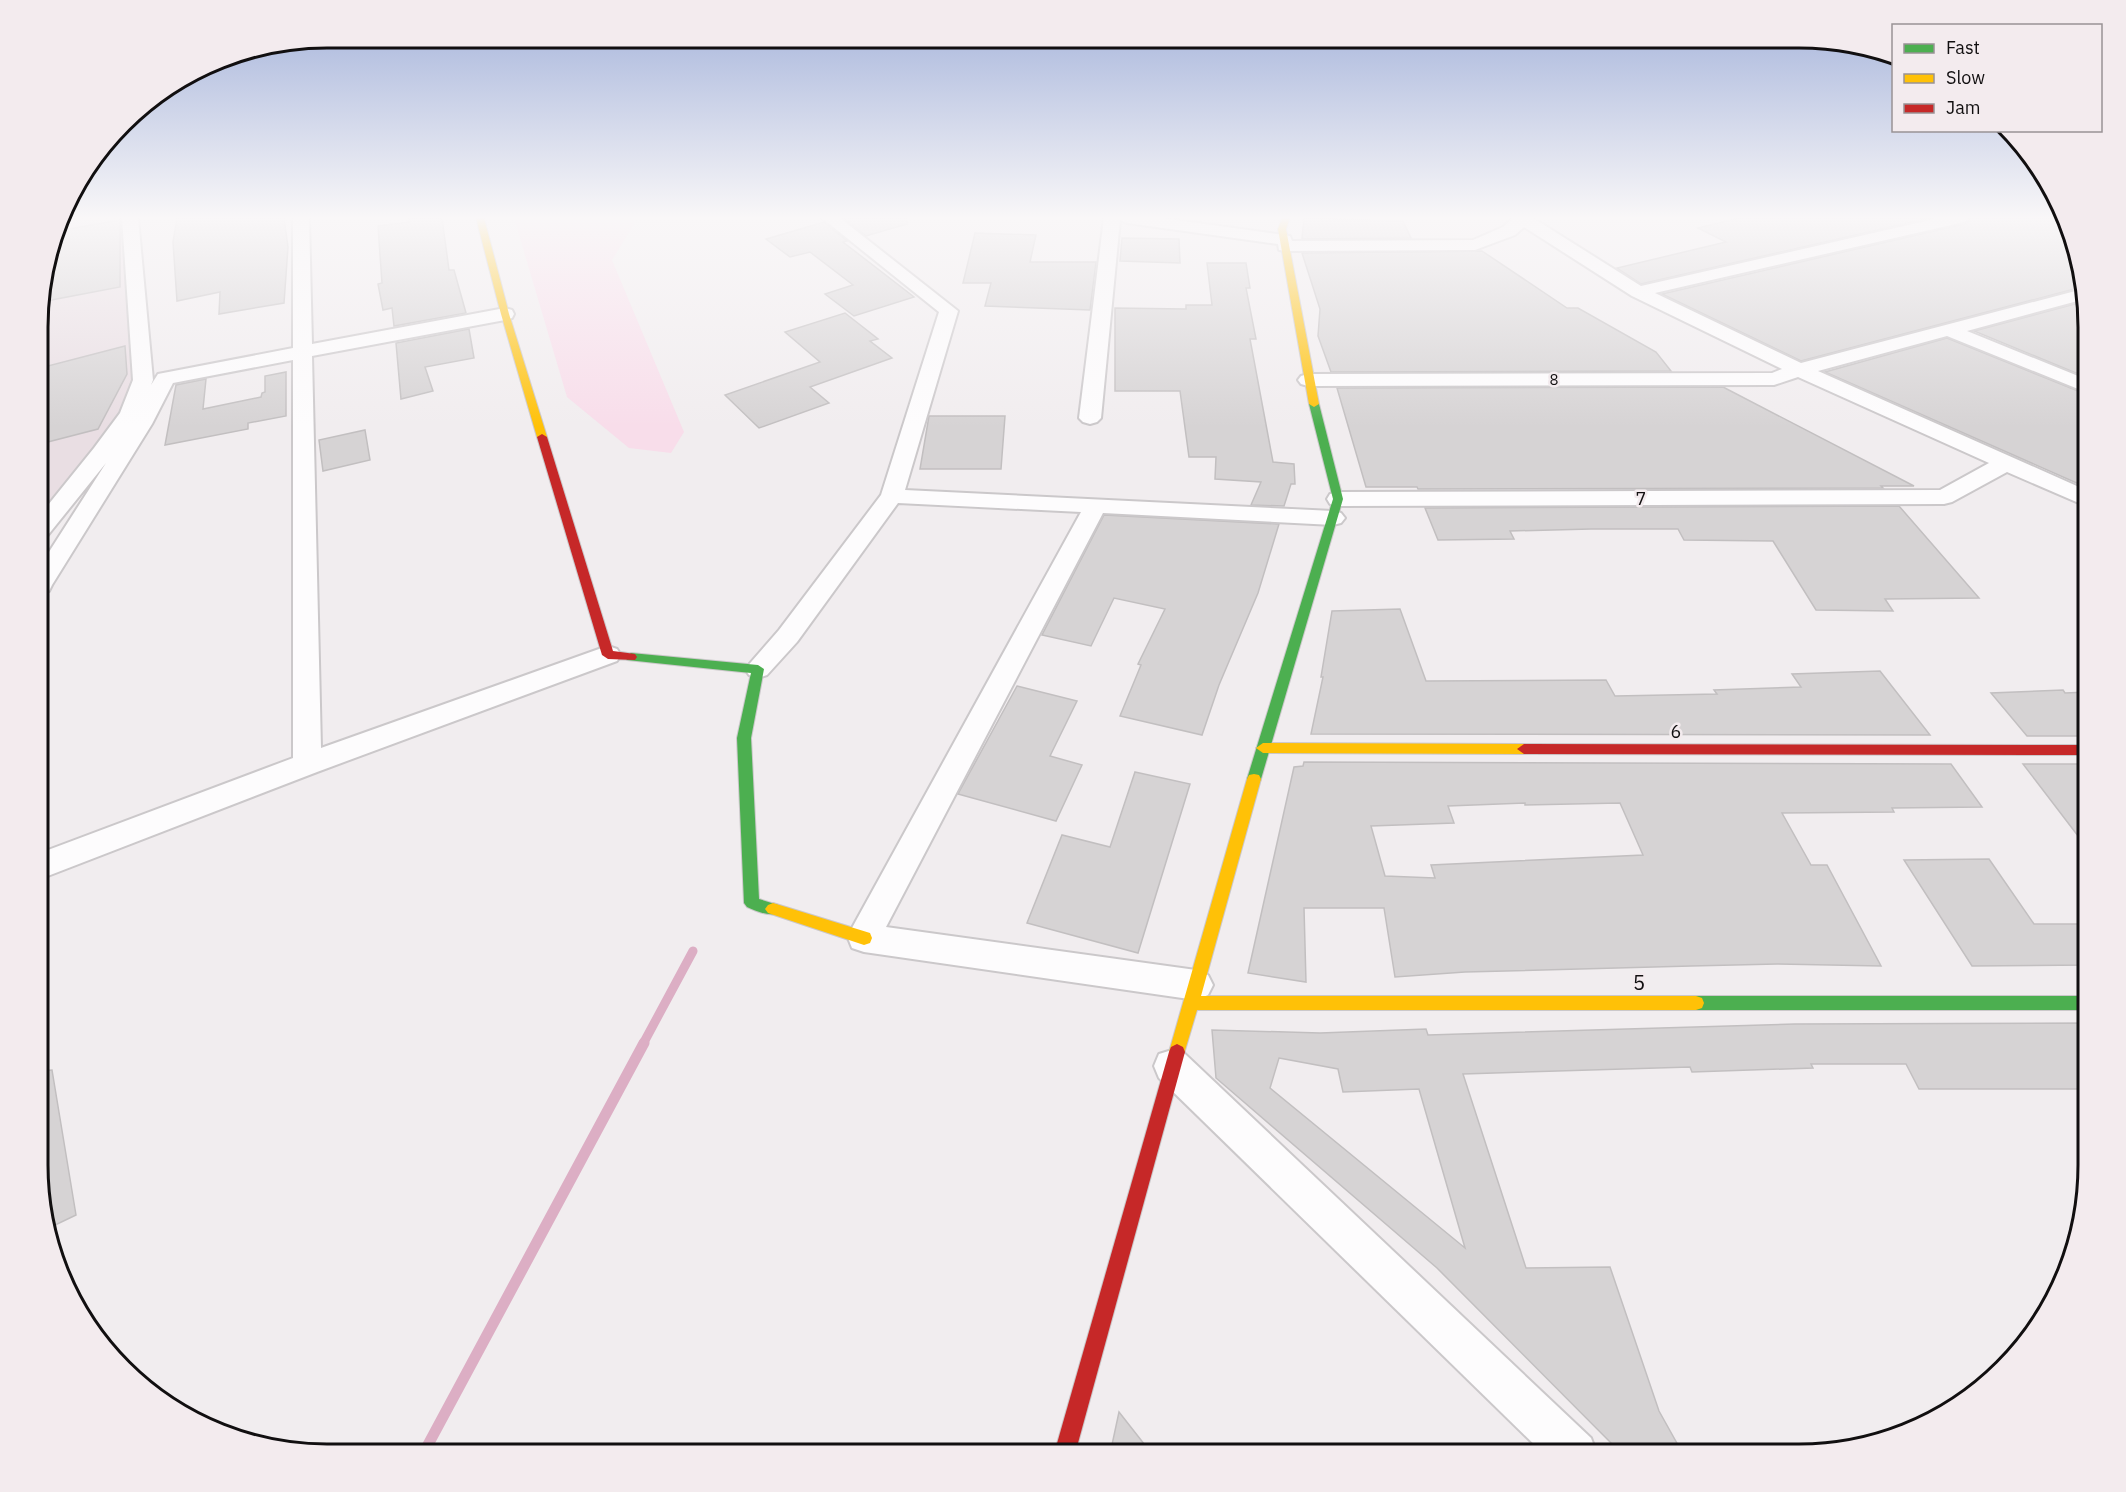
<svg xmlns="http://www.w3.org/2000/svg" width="2126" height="1492" font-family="'IBM Plex Sans',sans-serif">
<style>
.built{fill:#e9dee3}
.green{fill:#f8ddea}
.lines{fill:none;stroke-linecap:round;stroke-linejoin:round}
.stream-far1{stroke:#dcaec4;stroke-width:9}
.stream{stroke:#dcaec4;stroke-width:11}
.building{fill:#d6d3d4;stroke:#c2bfc0;stroke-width:1.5;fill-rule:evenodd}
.street-casing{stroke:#cbc8ca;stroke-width:4}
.fast-casing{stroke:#cbc8ca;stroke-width:2}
.slow-casing{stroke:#cbc8ca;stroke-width:2}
.jam-casing{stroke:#cbc8ca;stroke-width:2}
.street{fill:#fdfcfd;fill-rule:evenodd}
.fast{fill:#4caf50;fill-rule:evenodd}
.slow{fill:#ffc107;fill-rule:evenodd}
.jam{fill:#c62828;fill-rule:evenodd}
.labels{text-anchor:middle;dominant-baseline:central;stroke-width:5;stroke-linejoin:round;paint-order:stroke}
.far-street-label{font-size:15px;fill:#110f10;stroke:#f3ebee}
.street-label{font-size:18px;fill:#110f10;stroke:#f3ebee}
.near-street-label{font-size:21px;fill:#110f10;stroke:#f3ebee}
.rim{fill:none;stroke:#110f10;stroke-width:3}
</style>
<rect width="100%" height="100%" fill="#f1edef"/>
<polygon class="built" points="62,218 139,218 149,389 107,452 40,528 40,290"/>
<polygon class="green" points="514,218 632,218 635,223 612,260 684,432 671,453 629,448 567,397"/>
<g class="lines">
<polyline class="stream-far1" points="643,1044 693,951"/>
<polyline class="stream" points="423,1454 644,1043"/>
</g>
<g class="building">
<polygon points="177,218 284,218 288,247 284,303 219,314 220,292 177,301 173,242"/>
<polygon points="409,218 442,218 449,270 454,270 466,313 394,326 392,308 383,310 378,284 382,283 378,226 409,222"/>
<polygon points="843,218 907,218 907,224 866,236"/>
<polygon points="1304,218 1403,221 1411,238 1302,239"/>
<polygon points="1739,218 1930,218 1641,284 1617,268 1726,242 1698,228"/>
<polygon points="1970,218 2064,218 2082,287 1801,361 1662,294 1960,225 1967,223"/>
<polygon points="120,220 120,287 46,301 51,255 58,231"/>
<polygon points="824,222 847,241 843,242 914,297 854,316 825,294 853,285 810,252 790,257 766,239"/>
<polygon points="975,233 1036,235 1030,262 1096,262 1090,310 985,306 991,283 963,283"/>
<polygon points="1122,238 1179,239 1180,263 1120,261"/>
<polygon points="1482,251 1567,308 1578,308 1656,352 1671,371 1331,372 1318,336 1320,309 1302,253"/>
<polygon points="1207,263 1246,263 1250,288 1246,288 1256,339 1250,339 1273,462 1294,464 1295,484 1291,484 1284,506 1251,505 1261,482 1215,479 1216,457 1189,457 1180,391 1115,391 1115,308 1186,309 1186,305 1212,305"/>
<polygon points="2086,301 2088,309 2088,378 1974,331"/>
<polygon points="845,313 878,339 870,341 892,358 810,387 829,403 759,428 725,395 820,362 785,332"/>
<polygon points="469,329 474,358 425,367 433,391 401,399 396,343"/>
<polygon points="1947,338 2088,395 2088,488 1825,372"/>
<polygon points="125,346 127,374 98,429 40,444 40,368"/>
<polygon points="286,372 286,416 248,423 248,429 165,445 176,385 206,379 203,409 261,397 262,393 265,392 265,376"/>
<polygon points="1723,387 1914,486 1881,486 1883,488 1418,489 1417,487 1366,487 1337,388"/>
<polygon points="929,416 1005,416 1001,469 920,469"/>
<polygon points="365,430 370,460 323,471 319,440"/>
<polygon points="1899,506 1979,598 1885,599 1893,611 1816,610 1773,541 1684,540 1678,529 1591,529 1510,531 1514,539 1438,540 1425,508"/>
<polygon points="1104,515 1279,524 1258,593 1219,685 1202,735 1120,716 1141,665 1138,664 1165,609 1114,598 1091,646 1042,635"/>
<polygon points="1400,609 1426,681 1606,680 1615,696 1717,694 1714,690 1801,687 1792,674 1880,671 1930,735 1311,734 1323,677 1321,677 1332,611"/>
<polygon points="1017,686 1077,701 1050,756 1082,765 1056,821 958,794"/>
<polygon points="2063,690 2065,693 2088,692 2088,736 2027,736 1991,693"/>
<path d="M1304,762L1951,764L1982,807L1892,808L1894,812L1782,813L1811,865H1827L1881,966L1777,964L1691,966L1465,972L1395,977L1384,908H1304L1306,982L1248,973L1294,767L1303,766ZM1525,803V805L1620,803L1643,855L1431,865L1435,878L1385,876L1371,826L1454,823L1448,806Z"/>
<polygon points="2023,764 2088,764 2088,849"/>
<polygon points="1135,772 1190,784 1138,953 1027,923 1062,835 1110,847"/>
<polygon points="1989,859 2034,924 2088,924 2088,965 1972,966 1904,860"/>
<path d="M2088,1023V1089H1919L1906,1064H1811L1813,1068L1692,1072L1690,1067L1463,1074L1526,1268L1610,1267L1659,1411L1683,1454H1622L1437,1268L1216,1078L1212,1030L1320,1033L1426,1029L1428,1035L1795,1024ZM1279,1058L1338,1069L1343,1092L1419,1089L1465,1248L1270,1088Z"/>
<polygon points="52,1070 76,1215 49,1228 40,1202 40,1071"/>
<polygon points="1119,1412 1152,1454 1110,1454"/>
</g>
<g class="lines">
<g class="street-casing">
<g id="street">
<polygon points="122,218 138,218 153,380 151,385 158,374 293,348 293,218 309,218 312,344 505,308 512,310 514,314 512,318 505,320 312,356 321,748 599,649 608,646 617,649 621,655 617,661 317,772 40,879 40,853 293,758 293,360 173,383 152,424 52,585 49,591 40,593 40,566 106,463 48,535 40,537 40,515 94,448 120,413 133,380"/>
<polygon points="822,218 840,218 958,311 905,490 1333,511 1341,513 1345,518 1341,523 1333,525 1103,513 886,927 1196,970 1208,975 1213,985 1208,995 1196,1000 864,952 852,948 848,938 852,928 1081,512 898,503 797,642 767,675 758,678 749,675 745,669 779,630 881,495 939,312"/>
<polygon points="1104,218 1161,218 1284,235 1290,236 1292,241 1473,240 1503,227 1513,218 1533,218 1641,286 1939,218 1968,218 1966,221 1960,223 1655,293 1801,363 2083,289 2085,299 1967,331 2088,380 2088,393 1947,336 1818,371 2088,491 2088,507 2007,472 1952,502 1944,504 1338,506 1330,504 1327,499 1330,494 1338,492 1940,490 1989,463 1798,377 1774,385 1308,386 1301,384 1298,380 1301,376 1308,374 1772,373 1782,369 1632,296 1524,227 1515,235 1475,250 1285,251 1279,250 1278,244 1127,223 1120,220 1101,418 1097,422 1090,424 1083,422 1079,418"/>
<polygon points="1172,1050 1185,1054 1591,1438 1597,1454 1544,1454 1159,1078 1154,1066 1159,1054"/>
</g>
</g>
<g class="fast-casing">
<g id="fast">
<polygon points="1314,401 1319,404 1343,499 1261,779 1259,783 1249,783 1247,779 1333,499 1309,404"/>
<path d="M631,653L758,665L764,669L751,738L759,899L778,905L781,909L778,913C769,917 756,911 747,907L744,903L737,738L751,673L627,660L625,657Z"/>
<polygon points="1696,996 2088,996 2088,1010 1696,1010 1690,1008 1688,1003 1690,998"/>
</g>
</g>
<g class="slow-casing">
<g id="slow">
<polygon points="476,218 484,218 509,314 547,437 546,439 542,440 537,437 501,314"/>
<polygon points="1282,218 1290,218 1286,229 1319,404 1314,407 1309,404 1278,229"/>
<polygon points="1263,743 1524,744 1531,749 1524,754 1263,753 1256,748"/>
<polygon points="1254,774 1259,775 1261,779 1201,996 1696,996 1702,998 1704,1003 1702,1008 1696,1010 1197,1010 1183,1057 1177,1060 1171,1057 1169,1052 1247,779 1249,775"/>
<polygon points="773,903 870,933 872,938 870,943 864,945 768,913 765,909 768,905"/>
</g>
</g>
<g class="jam-casing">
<g id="jam">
<polygon points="542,434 547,437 613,651 635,654 637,657 635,660 608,659 602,655 537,437"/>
<polygon points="1524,744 2088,745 2088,755 1524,754 1517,749"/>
<polygon points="1177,1044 1183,1047 1185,1052 1075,1454 1054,1454 1169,1052 1171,1047"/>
</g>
</g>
<use href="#street" class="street"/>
<use href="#fast" class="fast"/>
<use href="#slow" class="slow"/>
<use href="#jam" class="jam"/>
</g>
<linearGradient id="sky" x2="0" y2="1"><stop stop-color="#a3b2da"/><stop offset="0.51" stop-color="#f9f7f8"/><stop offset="1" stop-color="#f9f7f8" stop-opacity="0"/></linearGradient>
<rect width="2126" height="427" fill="url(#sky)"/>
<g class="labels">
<g class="far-street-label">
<text x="1554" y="379">8</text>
</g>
<g class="street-label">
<text x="1641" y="498">7</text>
<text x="1676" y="731">6</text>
</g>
<g class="near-street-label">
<text x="1639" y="982">5</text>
</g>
</g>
<path d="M0 0H2126V1492H0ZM327 48H1799A279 279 0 0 1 2078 327V1165A279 279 0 0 1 1799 1444H327A279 279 0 0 1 48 1165V327A279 279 0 0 1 327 48Z" fill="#f3ebee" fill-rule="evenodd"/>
<path class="rim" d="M327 48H1799A279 279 0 0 1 2078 327V1165A279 279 0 0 1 1799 1444H327A279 279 0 0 1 48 1165V327A279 279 0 0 1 327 48Z"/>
<rect x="1892" y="24" width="210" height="108" fill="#f3ebee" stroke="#999395" stroke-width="1.5"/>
<rect x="1904" y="44" width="30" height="9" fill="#4caf50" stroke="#999395" stroke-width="1.5"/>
<text x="1946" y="54" font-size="18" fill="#110f10">Fast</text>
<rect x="1904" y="74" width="30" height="9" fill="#ffc107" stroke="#999395" stroke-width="1.5"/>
<text x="1946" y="84" font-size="18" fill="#110f10">Slow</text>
<rect x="1904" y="104" width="30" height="9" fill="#c62828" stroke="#999395" stroke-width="1.5"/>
<text x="1946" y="114" font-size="18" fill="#110f10">Jam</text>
</svg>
